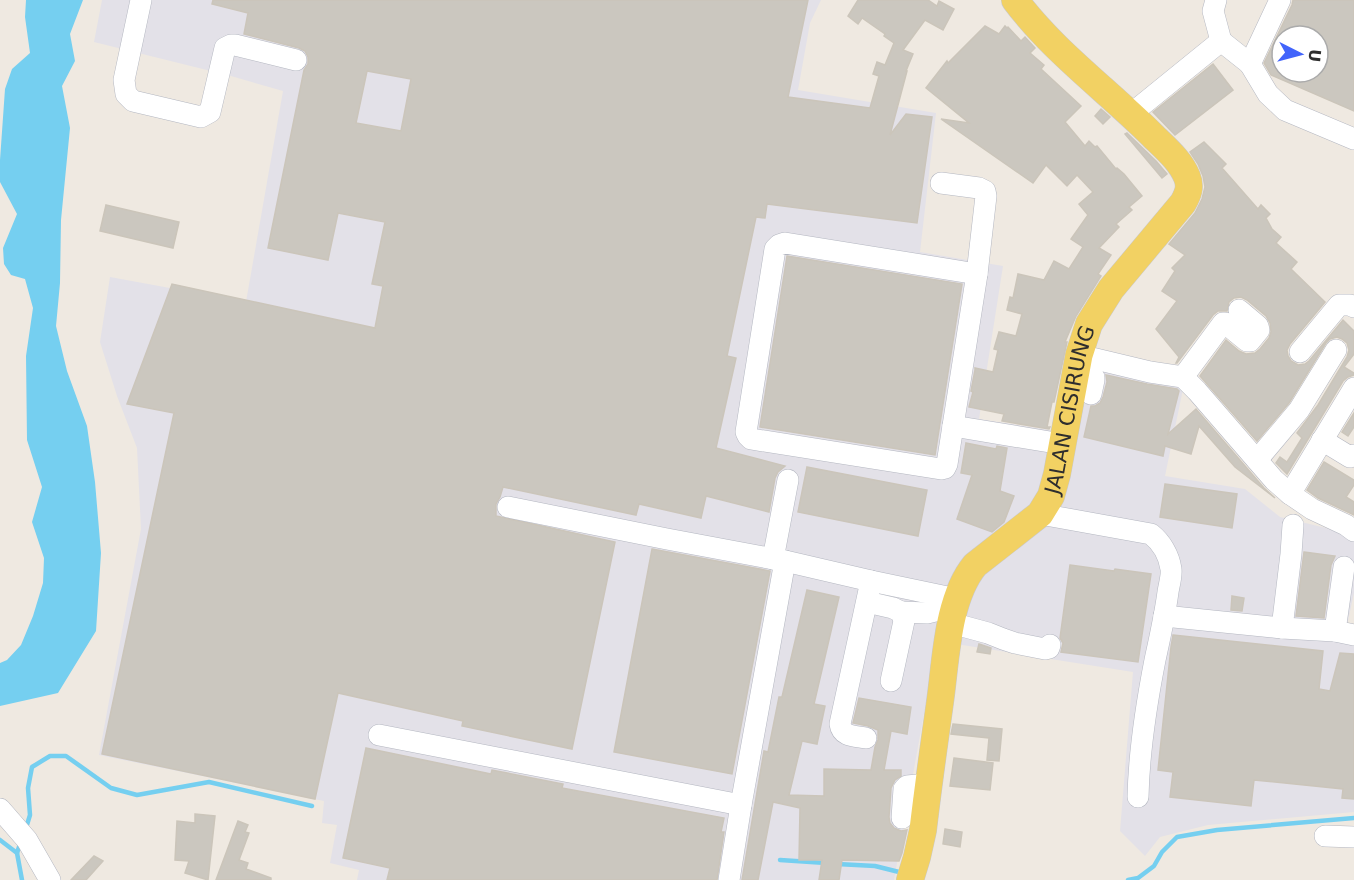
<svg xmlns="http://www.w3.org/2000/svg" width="1354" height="880" font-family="'DejaVu Sans',sans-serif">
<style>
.industrial{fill:#e3e1e8}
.water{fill:#75cff0}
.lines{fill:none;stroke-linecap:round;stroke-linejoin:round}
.stream{stroke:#75cff0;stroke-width:4.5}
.building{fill:#cbc7bf;stroke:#cbc5ba;stroke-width:1.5;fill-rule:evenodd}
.minor-casing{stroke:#b4b7c1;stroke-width:22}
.major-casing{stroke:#c9c9c9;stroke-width:28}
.minor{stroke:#fff;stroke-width:21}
.major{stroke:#f2d163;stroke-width:27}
.labels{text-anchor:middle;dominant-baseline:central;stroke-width:4.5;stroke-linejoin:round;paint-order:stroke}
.street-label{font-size:21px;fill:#2e2e2e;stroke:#fff}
</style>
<rect width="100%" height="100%" fill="#efe9e1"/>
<polygon class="industrial" points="102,0 821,0 810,23 798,90 936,113 920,252 1003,266 979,419 1075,434 1086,362 1184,384 1165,476 1245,489 1280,517 1343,532 1354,539 1354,593 1347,625 1354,627 1354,812 1208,825 1160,837 1145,856 1120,831 1133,672 937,641 894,880 357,880 359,870 330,863 337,825 322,823 324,801 99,755 141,529 137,448 117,396 100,342 110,277 246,302 283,91 231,76 94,42"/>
<polygon class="water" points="26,0 83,0 70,34 75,61 62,86 70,128 61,220 60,283 56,326 67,371 87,426 95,482 101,553 96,631 58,693 0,706 0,663 7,660 21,645 33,616 43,583 44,558 32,522 42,487 27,440 26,356 33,308 25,279 11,275 4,264 3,248 17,214 0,182 0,160 5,89 12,69 30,53 25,17"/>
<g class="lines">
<g class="stream">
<polyline points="26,828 30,815 28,788 32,767 50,756 66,756 111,788 137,795 209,782 312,806"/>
<polyline points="0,840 17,853 22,880"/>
<polyline points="17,853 20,844"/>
<polyline points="780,860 826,863"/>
<polyline points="837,864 875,866 903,873"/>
<polyline points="1128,880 1138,878 1154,866 1162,852 1177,837 1217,830 1354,818"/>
</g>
</g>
<g class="building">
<path d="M213,0H808L788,97L870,108L879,76L873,74L877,62L885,65L894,43L884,36L885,34L862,18L858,24L848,16L858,0H928L937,6L939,1L954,9L943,30L925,20L903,50L913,54L906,71H907L890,135L906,114L932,117L917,223L767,204L765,218L756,217L727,356L736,358L716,448L785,466L778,472L775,478L769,512L706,496L701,518L639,504L636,515L503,487L500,497L496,504V516L615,542L572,749L462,726L463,721L338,693L315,799L102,754L174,413L127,404L172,284L375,328L383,286L372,284L385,222L338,213L328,260L268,248L304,70L308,64V57L305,51L299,48L244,34L248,13L212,4ZM367,71L411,79L401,131L356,123Z"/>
<path d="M1293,0H1354V111L1271,75L1264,63L1292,5ZM1282,36H1318V72H1282Z"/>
<polygon points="985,26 999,34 1005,26 1007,28 1008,27 1021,41 1025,37 1035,48 1030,53 1044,65 1041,69 1081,106 1065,122 1085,146 1089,141 1095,147 1097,146 1116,169 1117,168 1124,174 1142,196 1129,207 1132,210 1116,224 1119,227 1099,248 1111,255 1098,274 1101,276 1076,316 1065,342 1067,342 1054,402 1052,402 1047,427 1050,427 1049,429 1002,421 1004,414 969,407 973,392 971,391 975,370 975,368 993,372 998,350 994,349 999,332 1016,336 1022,314 1007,310 1010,297 1013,298 1018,274 1044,280 1054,261 1069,269 1083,247 1071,239 1088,215 1079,204 1093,192 1077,175 1067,186 1046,165 1033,183 941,119 969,123 926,88 947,61 948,63"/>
<polygon points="1213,64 1233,90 1175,135 1153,112"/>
<polygon points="1101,109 1110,117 1103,124 1095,116"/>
<polygon points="1127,133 1156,161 1167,174 1162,178 1125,134"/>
<polygon points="1204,142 1226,164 1222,168 1258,209 1261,205 1270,214 1266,218 1272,229 1281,237 1276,243 1297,262 1291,269 1325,302 1290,344 1287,350 1288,356 1291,361 1298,365 1305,364 1309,361 1343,320 1354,331 1354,354 1344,367 1354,373 1354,375 1348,377 1343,381 1287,474 1276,463 1280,457 1287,462 1302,438 1297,433 1318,405 1347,357 1349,350 1347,343 1342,339 1337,337 1330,339 1326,343 1289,403 1257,441 1200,376 1226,340 1239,351 1246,354 1255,353 1260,349 1269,338 1271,332 1270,323 1266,316 1247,300 1241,297 1234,298 1229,302 1227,311 1218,311 1213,315 1177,363 1176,363 1179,357 1156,329 1177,301 1162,291 1175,271 1172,268 1185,255 1169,244 1195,213 1202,199 1205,187 1203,176 1198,164 1190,152"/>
<polygon points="106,205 179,222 173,248 100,231"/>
<polygon points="787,256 962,284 935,455 760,427"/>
<polygon points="1106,375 1147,384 1177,389 1179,391 1168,434 1196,409 1264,488 1275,498 1235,467 1199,426 1191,454 1165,446 1163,456 1084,437 1091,406 1095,406 1100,403 1103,397 1107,382"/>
<polygon points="1354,413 1354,427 1348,436 1342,432"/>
<polygon points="966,443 996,449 997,446 1007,448 1000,491 1014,496 1004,522 992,532 957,519 972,475 961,473"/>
<polygon points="1324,462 1354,480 1354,485 1346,497 1354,502 1354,515 1318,498 1307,490"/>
<polygon points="807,467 927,490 918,536 798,512"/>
<polygon points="1165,484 1237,494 1232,528 1160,517"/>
<polygon points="652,549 770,571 732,774 614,752"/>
<polygon points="1304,552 1335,556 1331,565 1324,618 1296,616"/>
<polygon points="1070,565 1114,571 1115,569 1151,574 1138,662 1061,652 1063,643 1060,638"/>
<polygon points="807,590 839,597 814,704 825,706 817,744 802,741 789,795 824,796 824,769 871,770 875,747 878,740 878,730 868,726 853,723 859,698 911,707 907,734 891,731 884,770 901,770 901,776 895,780 891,788 889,817 890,823 894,828 901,831 907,830 902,853 899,861 842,860 839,880 819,880 822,860 799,860 800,808 773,802 758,880 742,880 764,751 768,752 779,697 782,697"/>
<polygon points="1232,596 1244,598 1242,611 1231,610"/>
<polygon points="1173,635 1323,651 1319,689 1330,691 1340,653 1354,654 1354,799 1342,798 1343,789 1254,780 1251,806 1170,797 1173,772 1158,770 1171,647"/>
<polygon points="979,644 991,648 990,654 977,652"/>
<polygon points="953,724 1002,729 999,761 987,760 989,738 951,734"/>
<polygon points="366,748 491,774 492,770 563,784 562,788 724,818 721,832 724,832 717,880 387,880 390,868 343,858"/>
<polygon points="954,758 993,763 990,790 950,786"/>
<polygon points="195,814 215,816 208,880 185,873 189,861 175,860 177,821 195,823"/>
<polygon points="238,821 248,825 245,832 249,833 239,860 248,863 246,869 271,878 271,880 216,880"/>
<polygon points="945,829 962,832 960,847 943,844"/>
<polygon points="94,856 103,861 86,880 71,880"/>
</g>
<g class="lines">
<g class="minor-casing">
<g id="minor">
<polyline points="141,0 124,80 126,94 133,101 201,117 210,112 225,48 231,45 235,45 296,60"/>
<polyline points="1216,0 1213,11 1221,41"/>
<polyline points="1280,0 1250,64 1268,94 1285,110 1354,139"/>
<polyline points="1131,114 1221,41 1250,64"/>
<polyline points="941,183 979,188 985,191 986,196 977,274 953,426 1062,444"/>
<polyline points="1300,352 1339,305 1350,305 1354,307"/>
<polyline points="1079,355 1150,372 1183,377 1197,391 1274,480 1290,494 1312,509 1346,525 1354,531"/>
<polyline points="1076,372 1094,377 1094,380 1091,394"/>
<polyline points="1183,377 1223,323 1225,323 1247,341 1250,341 1259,330 1258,326 1239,310"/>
<polyline points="953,426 947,464 945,468 941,469 751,439 748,436 746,432 775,249 779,245 785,243 977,274"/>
<polyline points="1322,440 1350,457 1354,455"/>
<polyline points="1257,460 1299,410 1336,350"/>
<polyline points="1290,494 1354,388"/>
<polyline points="508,507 667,539 785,561 871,581 957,599"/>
<path d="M1040,514L1151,534C1161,542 1169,555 1171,569C1172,576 1169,585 1168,592C1165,615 1160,637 1155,660C1146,706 1139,750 1138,797"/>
<polyline points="773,559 788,480"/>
<polyline points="867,602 893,608 901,612 904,621 891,681"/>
<polyline points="901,612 927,613 955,606"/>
<polyline points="1164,616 1282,628 1335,631 1354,635"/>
<polyline points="951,623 988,633 1003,639 1015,643 1045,649 1049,648 1050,645"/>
<polyline points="1282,628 1291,554 1293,525"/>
<polyline points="1335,631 1344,567"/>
<polyline points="379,735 741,805"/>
<path d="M866,738C854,736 842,737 840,724L871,581"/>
<polyline points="0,809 27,840 50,880"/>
<polyline points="902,818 904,789 907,786 928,784"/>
<polyline points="1325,836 1354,837"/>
<polyline points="729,880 741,805 785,561"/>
</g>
</g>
<g class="major-casing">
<g id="major">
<path id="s1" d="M910,880L917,857L923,830C928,787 934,745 940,702C946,660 947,599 975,565L1040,514L1051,496L1057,474L1079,355L1089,324L1111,289L1183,203C1188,194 1191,187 1187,177C1180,160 1165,148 1152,135C1107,90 1054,52 1015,0"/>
</g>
</g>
<use href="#minor" class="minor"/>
<use href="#major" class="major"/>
</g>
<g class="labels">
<g class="street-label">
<text stroke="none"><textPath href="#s1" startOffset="516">JALAN CISIRUNG</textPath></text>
</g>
</g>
<g transform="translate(1300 54) rotate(96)"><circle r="28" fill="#ffffff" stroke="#ababab" stroke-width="1.5"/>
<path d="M0-4.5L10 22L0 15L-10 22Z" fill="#4264fb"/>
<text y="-9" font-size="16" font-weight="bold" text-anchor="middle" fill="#2e2e2e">U</text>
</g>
</svg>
